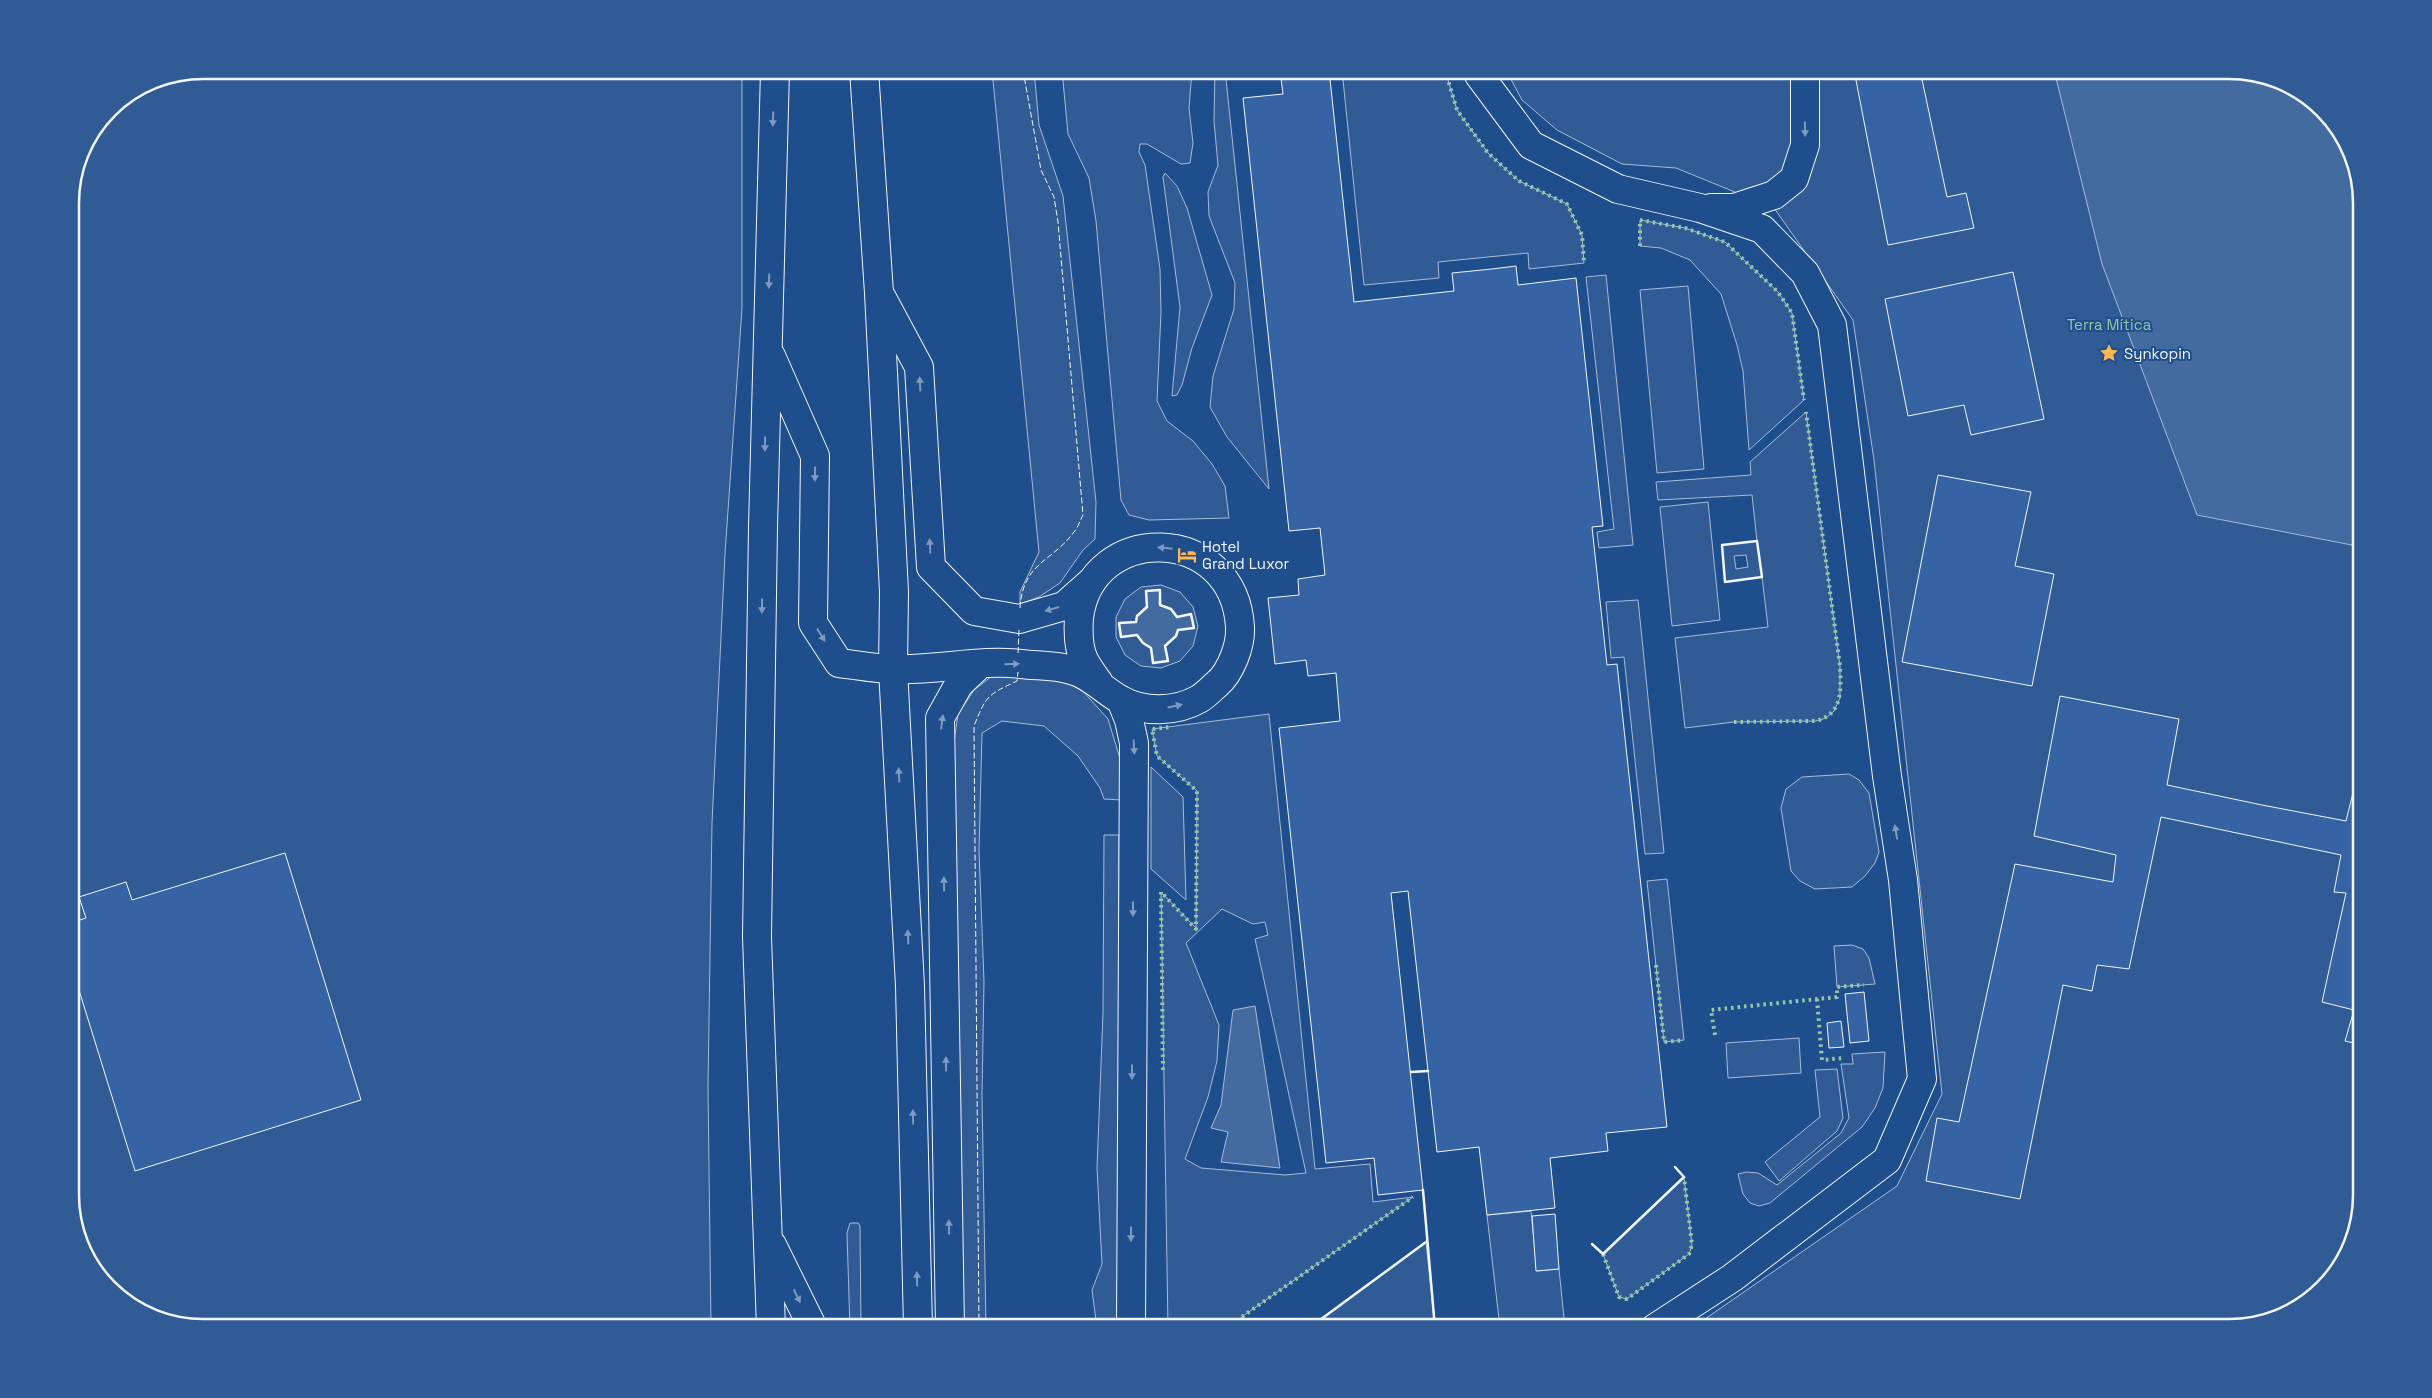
<svg xmlns="http://www.w3.org/2000/svg" width="2432" height="1398" font-family="'Space Grotesk',sans-serif">
<style>
.built{fill:#305b95;stroke:#a8bbd7;fill-rule:evenodd}
.water{fill:#446ba0;stroke:#a8bbd7}
.building{fill:#3563a3;stroke:#f2f6ff}
.lines{fill:none;stroke-linecap:round;stroke-linejoin:round}
.minor-casing{stroke:#f2f6ff;stroke-width:30}
.minor{stroke:#1f4e8c;stroke-width:28}
.hedge{stroke:#97c8a6;stroke-width:4;stroke-dasharray:2.5 4;stroke-linecap:butt}
.fence{stroke:#f2f6ff;stroke-width:1;stroke-dasharray:6 2.5;stroke-linecap:butt}
.wall{stroke:#f2f6ff;stroke-width:2.5}
.oneway{fill:#7e9ac0}
.labels{text-anchor:middle;dominant-baseline:central;stroke-width:4;stroke-linejoin:round;paint-order:stroke}
.park-label{font-size:15px;fill:#97c8a6;stroke:#1f4e8c}
.poi-label{font-size:15px;fill:#f2f6ff;stroke:#1f4e8c;text-anchor:start}
.rim{fill:none;stroke:#f2f6ff;stroke-width:2.5}
</style>
<rect width="100%" height="100%" fill="#1f4e8c"/>
<g class="built">
<polygon points="203,70 742,70 742,308 725,554 712,823 708,1087 711,1328 203,1328 137,1310 92,1269 70,1204 70,194 80,152 109,109 152,80"/>
<polygon points="992,70 1034,70 1039,125 1063,196 1096,502 1095,539 1083,550 1060,583 1039,597 1020,604 1020,592 1039,552"/>
<polygon points="1062,70 1192,70 1189,108 1193,143 1190,163 1181,164 1147,144 1140,144 1139,152 1145,165 1160,269 1161,312 1157,401 1167,421 1193,441 1212,464 1225,486 1229,518 1149,520 1129,515 1121,500 1096,221 1089,178 1068,134"/>
<polygon points="1215,70 1225,70 1269,489 1227,437 1210,407 1213,376 1234,309 1235,283 1209,216 1208,192 1218,165 1214,121"/>
<polygon points="1342,70 1445,70 1457,110 1488,153 1519,181 1567,204 1582,235 1584,263 1529,269 1528,253 1438,262 1439,278 1364,285"/>
<polygon points="1506,70 2229,70 2295,88 2340,129 2362,194 2362,1195 2344,1261 2296,1310 2229,1328 1692,1328 1897,1186 1942,1094 1874,460 1853,320 1774,208 1676,168 1622,164 1557,130 1522,100"/>
<polygon points="1165,173 1177,186 1187,208 1212,295 1192,348 1182,385 1177,395 1172,396 1180,307 1163,177"/>
<polygon points="1640,220 1685,228 1725,242 1778,292 1792,313 1804,400 1749,450 1743,371 1737,345 1721,294 1690,260 1661,248 1640,246"/>
<polygon points="1606,275 1633,545 1599,548 1597,532 1614,529 1586,277"/>
<polygon points="1688,286 1704,469 1657,473 1640,290"/>
<path d="M1806,412L1840,666V698L1834,711L1826,718L1816,721L1734,722L1685,728L1675,638L1768,627L1762,577L1725,582L1722,545L1757,541L1752,495L1658,500L1656,482L1751,475L1750,462ZM1746,555L1748,567L1736,569L1734,556Z"/>
<polygon points="1708,502 1720,620 1672,626 1660,507"/>
<path d="M1161,585L1180,592L1193,607L1198,626L1193,646L1180,661L1161,668L1141,666L1125,655L1116,637V617L1125,599L1141,587ZM1160,591V605L1171,609L1177,617L1193,628L1178,630L1153,662L1151,648L1143,643L1137,635L1121,637L1120,623L1136,622L1137,616Z"/>
<polygon points="1638,600 1664,853 1645,854 1624,657 1611,658 1606,602"/>
<polygon points="1044,674 1080,688 1108,719 1121,762 1121,800 1104,799 1100,788 1078,756 1044,726 1002,721 982,733 979,851 984,981 982,1095 986,1328 963,1328 953,749 958,714 974,690 992,676"/>
<path d="M1269,714L1315,1169L1370,1164L1373,1202L1413,1197L1226,1328H1168L1161,892L1196,928L1197,791L1157,756L1152,729ZM1222,909L1253,924L1265,922L1268,935L1255,939L1306,1173L1285,1175L1201,1168L1185,1159L1208,1097L1217,1061L1219,1025L1186,943Z"/>
<polygon points="1151,767 1183,797 1186,900 1151,869"/>
<polygon points="1849,774 1859,780 1869,793 1879,852 1875,863 1865,876 1852,887 1815,889 1800,881 1791,871 1781,808 1786,789 1802,777"/>
<polygon points="1104,835 1119,835 1118,1328 1097,1328 1092,1290 1102,1264 1097,1168 1103,1013"/>
<polygon points="1667,879 1684,1040 1664,1042 1647,881"/>
<polygon points="1852,945 1863,949 1869,958 1875,984 1837,987 1834,946"/>
<polygon points="1799,1038 1801,1073 1728,1078 1726,1043"/>
<polygon points="1885,1052 1883,1088 1875,1108 1862,1127 1770,1203 1759,1206 1750,1203 1743,1194 1738,1174 1746,1172 1758,1173 1777,1185 1841,1133 1849,1118 1841,1064 1853,1064 1852,1054"/>
<polygon points="1837,1069 1843,1118 1837,1131 1779,1181 1765,1162 1820,1117 1815,1070"/>
<polygon points="1684,1177 1692,1245 1689,1254 1627,1299 1619,1297 1603,1254"/>
<polygon points="1531,1211 1537,1271 1559,1269 1565,1328 1500,1328 1487,1215"/>
<polygon points="850,1223 858,1223 860,1226 861,1328 850,1328 847,1233"/>
<polygon points="1426,1242 1435,1328 1309,1328"/>
</g>
<g class="water">
<polygon points="2054,70 2229,70 2295,88 2340,129 2362,194 2362,547 2197,515 2102,264"/>
<polygon points="1160,590 1161,605 1171,609 1177,617 1191,614 1194,628 1178,630 1176,636 1165,646 1168,661 1153,663 1151,648 1143,643 1137,635 1121,637 1119,623 1136,622 1137,616 1147,607 1146,591"/>
<polygon points="1255,1006 1280,1168 1221,1162 1228,1132 1211,1128 1221,1105 1233,1010"/>
</g>
<g class="building">
<polygon points="1280,70 1329,70 1354,302 1454,291 1452,273 1492,269 1516,266 1518,285 1576,278 1603,526 1592,527 1607,665 1617,664 1667,1127 1606,1133 1608,1151 1550,1158 1555,1208 1487,1215 1479,1147 1437,1152 1408,891 1391,893 1423,1190 1378,1195 1374,1158 1326,1163 1279,728 1340,721 1336,673 1308,676 1306,660 1275,664 1268,598 1299,595 1298,579 1325,575 1320,528 1289,531 1243,98 1283,94"/>
<polygon points="1854,70 1920,70 1947,197 1966,193 1974,228 1888,245"/>
<polygon points="2013,272 2044,419 1971,435 1964,405 1908,416 1885,299"/>
<polygon points="1938,475 2031,492 2015,566 2054,574 2032,686 1902,662"/>
<polygon points="2060,696 2179,719 2167,785 2262,805 2346,821 2362,757 2362,1045 2345,1041 2354,1010 2322,1002 2346,893 2334,892 2341,855 2161,817 2129,969 2097,965 2092,991 2063,985 2020,1199 1926,1181 1937,1118 1959,1122 2015,864 2113,882 2116,855 2034,836"/>
<polygon points="285,853 361,1100 135,1171 70,961 70,923 86,918 79,897 126,882 132,900"/>
<polygon points="1864,992 1869,1041 1850,1043 1845,994"/>
<polygon points="1841,1021 1844,1047 1829,1048 1827,1023"/>
<polygon points="1555,1214 1559,1269 1536,1271 1532,1216"/>
</g>
<g class="lines">
<g class="minor-casing">
<g id="minor">
<polyline points="864,70 879,293 894,592 893,669 910,986 918,1328"/>
<polyline points="1478,70 1479,75 1531,145 1618,189 1700,208 1762,229 1805,273 1832,325 1887,776 1903,880 1922,1079 1887,1160 1732,1278 1655,1328"/>
<polyline points="1711,208 1734,208 1774,195 1794,179 1805,145 1805,80"/>
<polyline points="882,298 919,367 931,567 974,611 1019,619 1064,606 1090,583"/>
<path d="M771,356L815,456L813,623L839,663C857,665 875,669 893,669C936,671 979,659 1021,664C1037,666 1056,665 1071,670C1091,675 1104,691 1121,700C1144,713 1176,712 1199,699C1206,695 1212,688 1217,684C1231,672 1241,645 1240,627C1234,524 1091,521 1079,618C1078,632 1078,647 1084,660C1088,668 1094,676 1099,683"/>
<polyline points="1121,700 1129,720 1134,743 1131,1328"/>
<polyline points="772,1245 813,1328"/>
<polyline points="771,1328 757,937 763,527 775,70"/>
<polyline points="950,1328 940,718 959,684 979,665"/>
</g>
</g>
<use href="#minor" class="minor"/>
<g class="hedge">
<polyline points="1445,70 1457,110 1488,153 1519,181 1567,204 1582,235 1584,263"/>
<polyline points="1640,246 1640,220 1685,228 1725,242 1778,292 1792,313 1804,400"/>
<path d="M1734,722L1816,721C1843,714 1841,690 1840,666L1806,412"/>
<polyline points="1656,965 1664,1042 1684,1040"/>
<polyline points="1817,999 1822,1060 1844,1058"/>
<polyline points="1715,1035 1711,1010 1837,997 1837,987 1864,985"/>
<polyline points="1163,1070 1161,892 1196,929 1197,791 1157,756 1152,729 1171,727"/>
<polyline points="1603,1254 1619,1297 1627,1299 1689,1254 1692,1245 1684,1177"/>
<polyline points="1226,1328 1413,1197"/>
</g>
<g class="fence">
<path d="M1020,608C1023,562 1051,563 1074,532C1078,528 1080,520 1083,515L1058,222L1054,197L1041,170L1023,70"/>
<polyline points="1018,653 1019,630"/>
<path d="M979,1328L974,726C986,696 987,695 1017,681L1018,672"/>
</g>
<g class="wall">
<polygon points="1757,541 1762,577 1725,582 1722,545"/>
<polygon points="1160,590 1160,605 1171,609 1177,617 1191,614 1194,628 1178,630 1176,636 1165,646 1168,661 1153,663 1151,648 1143,643 1137,635 1121,637 1119,623 1136,622 1137,616 1147,607 1146,591"/>
<polyline points="1411,1072 1428,1071"/>
<polyline points="1423,1190 1435,1328"/>
<polyline points="1592,1244 1603,1254 1684,1177 1675,1167"/>
<polyline points="1309,1328 1426,1242"/>
</g>
</g>
<defs><path id="oneway-solid" d="M-6-.8H1V-3.2L6.5 0L1 3.2V.8H-6Z" transform="scale(1.25)"/></defs>
<g class="oneway">
<use href="#oneway-solid" transform="translate(773 119) rotate(92)"/>
<use href="#oneway-solid" transform="translate(1805 129) rotate(89)"/>
<use href="#oneway-solid" transform="translate(769 281) rotate(92)"/>
<use href="#oneway-solid" transform="translate(920 384) rotate(-93)"/>
<use href="#oneway-solid" transform="translate(765 444) rotate(91)"/>
<use href="#oneway-solid" transform="translate(815 474) rotate(91)"/>
<use href="#oneway-solid" transform="translate(930 546) rotate(-93)"/>
<use href="#oneway-solid" transform="translate(1165 548) rotate(-174)"/>
<use href="#oneway-solid" transform="translate(762 606) rotate(91)"/>
<use href="#oneway-solid" transform="translate(1052 609) rotate(164)"/>
<use href="#oneway-solid" transform="translate(821 635) rotate(58)"/>
<use href="#oneway-solid" transform="translate(1012 664) rotate(-1)"/>
<use href="#oneway-solid" transform="translate(1175 706) rotate(-12)"/>
<use href="#oneway-solid" transform="translate(942 722) rotate(-83)"/>
<use href="#oneway-solid" transform="translate(1134 747) rotate(87)"/>
<use href="#oneway-solid" transform="translate(899 775) rotate(-93)"/>
<use href="#oneway-solid" transform="translate(1896 832) rotate(-99)"/>
<use href="#oneway-solid" transform="translate(944 884) rotate(-91)"/>
<use href="#oneway-solid" transform="translate(1133 909) rotate(90)"/>
<use href="#oneway-solid" transform="translate(908 937) rotate(-93)"/>
<use href="#oneway-solid" transform="translate(946 1064) rotate(-91)"/>
<use href="#oneway-solid" transform="translate(1132 1072) rotate(90)"/>
<use href="#oneway-solid" transform="translate(913 1117) rotate(-91)"/>
<use href="#oneway-solid" transform="translate(949 1227) rotate(-91)"/>
<use href="#oneway-solid" transform="translate(1131 1234) rotate(90)"/>
<use href="#oneway-solid" transform="translate(917 1279) rotate(-91)"/>
<use href="#oneway-solid" transform="translate(797 1296) rotate(64)"/>
</g>
<defs>
<g id="sight-bare" transform="scale(1.5)"><path d="M0-6L1.8-2.2L6-1.7L2.9 1.2L3.7 5.4L0 3.3L-3.7 5.4L-2.9 1.2L-6-1.7L-1.8-2.2Z" fill="#ffb74d" stroke="#1f4e8c" stroke-width="2.5" paint-order="stroke"/></g>
<g id="hotel-bare" transform="scale(1.5)"><path d="M-6-4.5h1.5V1H6V5H4.5V3h-9V5H-6ZM-4 0a1.8 1.8 0 1 1 3.6 0ZM.5 0V-2.5h3Q6-2.5 6 0Z" fill="#ffb74d" stroke="#1f4e8c" stroke-width="2.5" paint-order="stroke"/></g>
</defs>
<g fill-rule="evenodd">
<use href="#sight-bare" x="2109" y="353"/>
<use href="#hotel-bare" x="1187" y="555"/>
</g>
<g class="labels">
<g class="park-label">
<text x="2109" y="324">Terra Mítica</text>
</g>
<g class="poi-label">
<text x="2124" y="353">Synkopin</text>
<text x="1202" y="546">Hotel<tspan x="1202" dy="17">Grand Luxor</tspan></text>
</g>
</g>
<path d="M0 0H2432V1398H0ZM203 79H2229A124 124 0 0 1 2353 203V1195A124 124 0 0 1 2229 1319H203A124 124 0 0 1 79 1195V203A124 124 0 0 1 203 79Z" fill="#305b95" fill-rule="evenodd"/>
<path class="rim" d="M203 79H2229A124 124 0 0 1 2353 203V1195A124 124 0 0 1 2229 1319H203A124 124 0 0 1 79 1195V203A124 124 0 0 1 203 79Z"/>
</svg>
